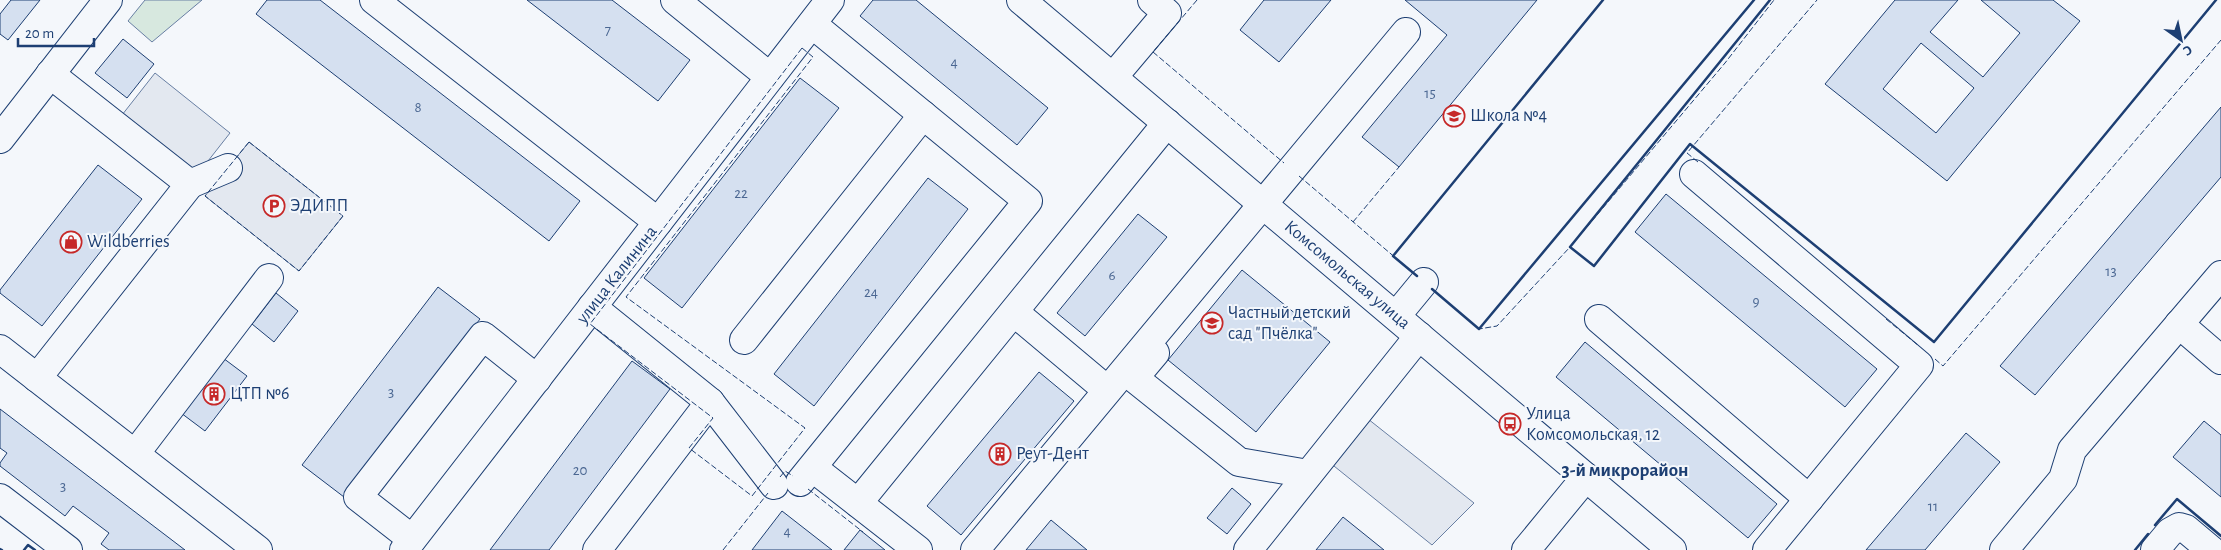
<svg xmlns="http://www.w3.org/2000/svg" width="2221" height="550" font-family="'Alegreya Sans',sans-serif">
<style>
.green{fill:#d7e8df;stroke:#687fa3}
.parking{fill:#e3e8f0;stroke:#687fa3}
.building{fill:#d5e0f0;stroke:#1d3f73;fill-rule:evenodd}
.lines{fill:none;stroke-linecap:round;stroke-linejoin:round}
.minor-casing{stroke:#1d3f73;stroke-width:30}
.minor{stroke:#f4f7fb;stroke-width:28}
.fence{stroke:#1d3f73;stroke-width:1;stroke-dasharray:6 2.5;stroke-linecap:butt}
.wall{stroke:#1d3f73;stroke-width:2.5}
.labels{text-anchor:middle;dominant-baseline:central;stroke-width:4;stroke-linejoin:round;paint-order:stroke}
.number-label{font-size:15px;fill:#4b6792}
.poi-label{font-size:18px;fill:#1d3f73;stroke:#f4f7fb;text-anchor:start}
.street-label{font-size:18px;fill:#1d3f73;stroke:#f4f7fb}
.neighbourhood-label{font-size:19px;font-weight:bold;fill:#1d3f73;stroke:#f4f7fb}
</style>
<rect width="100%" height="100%" fill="#f4f7fb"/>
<polygon class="green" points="145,0 202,0 152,42 128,21"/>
<g class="parking">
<polygon points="155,73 230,133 197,175 122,115"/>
<polygon points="249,142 343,216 299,271 205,196"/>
<polygon points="1363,415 1474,503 1432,545 1329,462"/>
</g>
<g class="building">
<polygon points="11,0 40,0 8,40 0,34 0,14"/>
<polygon points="267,0 320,0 580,201 549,241 256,14"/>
<polygon points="527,0 612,0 690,60 658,101"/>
<polygon points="873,0 916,0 1048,108 1017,145 860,16"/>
<polygon points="1264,0 1331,0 1279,62 1240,30"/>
<polygon points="1405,0 1537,0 1399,167 1362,137 1447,35"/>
<path d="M1895,0H1958L1930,32L1983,77L2020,33L1981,0H2053L2080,21L1947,181L1825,84ZM1921,43L1974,88L1936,133L1883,89Z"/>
<polygon points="123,39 154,64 127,98 95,73"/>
<polygon points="800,78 839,108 682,308 644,278"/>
<polygon points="2221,107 2221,177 2035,395 2000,366"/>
<polygon points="98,165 142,199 42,326 0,293 0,290"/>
<polygon points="928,178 968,209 814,406 774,374"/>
<polygon points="1666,194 1877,369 1845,407 1635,232"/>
<polygon points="1138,214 1167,237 1085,336 1057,313"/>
<polygon points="1242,270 1330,342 1256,432 1168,360"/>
<polygon points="438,287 480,319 344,497 302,465"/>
<polygon points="276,293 298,311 274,342 252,324"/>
<polygon points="1585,342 1777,504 1748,538 1556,377"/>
<polygon points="223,358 247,376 205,431 181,413"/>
<polygon points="632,361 670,389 549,550 490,550"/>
<polygon points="1039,372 1074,401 961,535 927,506"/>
<polygon points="0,409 185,550 109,550 101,544 109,533 73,506 65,516 0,466 0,463 7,453 0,448"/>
<polygon points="2204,421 2221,435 2221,497 2173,457"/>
<polygon points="1966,433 2000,462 1925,550 1866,550"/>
<polygon points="1232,488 1251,504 1227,534 1207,518"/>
<polygon points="782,511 832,550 752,550"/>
<polygon points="1343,517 1384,550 1316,550"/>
<polygon points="1051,520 1087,550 1026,550"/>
<polygon points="860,530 885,550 844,550"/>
</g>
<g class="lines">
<g class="minor-casing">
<g id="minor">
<polyline points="374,0 658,222"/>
<polyline points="675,0 770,77"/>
<polyline points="1021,0 1672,550"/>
<polyline points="1113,77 1167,13 1152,0"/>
<polyline points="0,139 108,0"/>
<polyline points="1694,174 1919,365 1767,550"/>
<polyline points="190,184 228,168"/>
<polyline points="592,307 710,402 774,485"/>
<polyline points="1014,312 1107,390"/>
<polyline points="1396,316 1424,282"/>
<polyline points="1599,319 1809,499"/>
<polyline points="2179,324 2221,360"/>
<polyline points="744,340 923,115"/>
<polyline points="0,349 258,550"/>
<polyline points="1155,353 1134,378 1239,462 1308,474"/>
<polyline points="37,378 190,184 50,74"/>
<polyline points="135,454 269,278"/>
<polyline points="813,468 918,550"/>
<polyline points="800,482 1028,201 812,24"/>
<polyline points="0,498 68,550"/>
<polyline points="858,503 1167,123"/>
<polyline points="412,539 358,497 483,336 537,379"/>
<polyline points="404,550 830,0"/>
<polyline points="597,550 710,402"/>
<polyline points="975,550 1406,32"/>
<polyline points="1248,550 1419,336"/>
<polyline points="1526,550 1586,477"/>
<polyline points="2004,550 2063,479 2072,450 2221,275"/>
<polyline points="2155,550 2170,532 2179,527 2186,529 2211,550"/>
</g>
</g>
<use href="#minor" class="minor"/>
<g class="fence">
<polyline points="1197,0 1153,52 1284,163"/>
<polygon points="802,48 813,57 626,297 805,428 752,496 689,448 713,418 590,324"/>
<polygon points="249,142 343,216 299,271 205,196"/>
<polyline points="1698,162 1687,153 1817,0"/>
<polyline points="1299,176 1417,276"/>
<polyline points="1353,222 1399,167"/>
<polyline points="1432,289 1479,329 1497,326 1570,247 1725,63 1774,0"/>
<polyline points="1886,319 1919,346"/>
<polyline points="1935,359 1943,366 2221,40"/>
<polyline points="780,477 785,471 793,476"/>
<polyline points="808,489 863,532"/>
<polyline points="723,550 768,493"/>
</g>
<g class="wall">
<polyline points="1770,0 1570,247 1594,266 1690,144 1934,342 2216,0"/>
<polyline points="1417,276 1393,256 1603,0"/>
<polyline points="1432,289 1479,329 1754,0"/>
<polyline points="2155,525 2177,499 2221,536"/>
<polyline points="0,549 2,550"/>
<polyline points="24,550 28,545 35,550"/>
<polyline points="2135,550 2148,534"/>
</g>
</g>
<defs>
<g id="school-ring" transform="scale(1.125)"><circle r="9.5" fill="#f4f7fb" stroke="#c62828" stroke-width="1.5"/><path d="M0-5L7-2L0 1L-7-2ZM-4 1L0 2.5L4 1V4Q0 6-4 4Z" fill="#c62828"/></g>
<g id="parking-ring" transform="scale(1.125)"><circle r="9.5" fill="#f4f7fb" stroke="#c62828" stroke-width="1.5"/><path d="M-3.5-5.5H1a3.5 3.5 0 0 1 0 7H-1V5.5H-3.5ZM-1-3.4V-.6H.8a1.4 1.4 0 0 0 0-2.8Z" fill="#c62828"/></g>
<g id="shop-ring" transform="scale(1.125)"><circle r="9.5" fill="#f4f7fb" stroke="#c62828" stroke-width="1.5"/><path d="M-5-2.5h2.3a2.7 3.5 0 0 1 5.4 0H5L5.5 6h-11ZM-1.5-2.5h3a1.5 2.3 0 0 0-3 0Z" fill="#c62828"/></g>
<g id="building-ring" transform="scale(1.125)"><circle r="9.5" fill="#f4f7fb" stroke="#c62828" stroke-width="1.5"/><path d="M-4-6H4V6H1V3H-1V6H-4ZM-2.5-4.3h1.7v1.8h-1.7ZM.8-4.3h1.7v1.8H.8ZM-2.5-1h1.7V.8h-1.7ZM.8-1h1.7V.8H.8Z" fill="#c62828"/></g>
<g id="bus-ring" transform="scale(1.125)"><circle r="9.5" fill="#f4f7fb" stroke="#c62828" stroke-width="1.5"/><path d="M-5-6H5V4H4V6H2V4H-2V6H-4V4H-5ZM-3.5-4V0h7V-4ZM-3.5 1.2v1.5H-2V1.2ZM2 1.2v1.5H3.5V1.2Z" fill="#c62828"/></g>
</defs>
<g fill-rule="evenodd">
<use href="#school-ring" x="1454" y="116"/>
<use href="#parking-ring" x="274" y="206"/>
<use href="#shop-ring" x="71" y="242"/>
<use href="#school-ring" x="1212" y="323"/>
<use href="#building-ring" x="214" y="394"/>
<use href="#bus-ring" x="1510" y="424"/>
<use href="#building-ring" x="1000" y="454"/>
</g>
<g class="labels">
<g class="number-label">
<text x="608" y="30">7</text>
<text x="954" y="62">4</text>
<text x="1430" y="93">15</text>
<text x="418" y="107">8</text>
<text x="741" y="193">22</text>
<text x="2111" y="271">13</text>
<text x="1112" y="275">6</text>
<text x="871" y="292">24</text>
<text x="1756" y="301">9</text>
<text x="391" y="392">3</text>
<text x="580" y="470">20</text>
<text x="63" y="486">3</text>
<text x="1933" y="506">11</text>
<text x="787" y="531">4</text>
</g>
<g class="poi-label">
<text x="1470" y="116">Школа №4</text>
<text x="290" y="206">ЭДИПП</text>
<text x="87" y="242">Wildberries</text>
<text x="1228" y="313">Частный детский<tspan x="1228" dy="21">сад "Пчёлка"</tspan></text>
<text x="230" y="394">ЦТП №6</text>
<text x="1526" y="414">Улица<tspan x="1526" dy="21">Комсомольская, 12</tspan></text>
<text x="1016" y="454">Реут-Дент</text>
</g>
<g class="street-label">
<text transform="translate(617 275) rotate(-52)">улица Калинина</text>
<text transform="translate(1347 275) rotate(40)">Комсомольская улица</text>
</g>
<g class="neighbourhood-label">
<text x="1625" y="470">3-й микрорайон</text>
</g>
</g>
<g transform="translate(2181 40) rotate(147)" stroke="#f4f7fb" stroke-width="4" paint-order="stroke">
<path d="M0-4L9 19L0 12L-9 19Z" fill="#1d3f73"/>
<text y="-8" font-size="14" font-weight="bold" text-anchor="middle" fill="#1d3f73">С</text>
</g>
<path d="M18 38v8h76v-8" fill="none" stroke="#1d3f73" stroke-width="2.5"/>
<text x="25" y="38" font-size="15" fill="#1d3f73" stroke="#f4f7fb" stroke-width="4" paint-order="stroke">20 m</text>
</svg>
